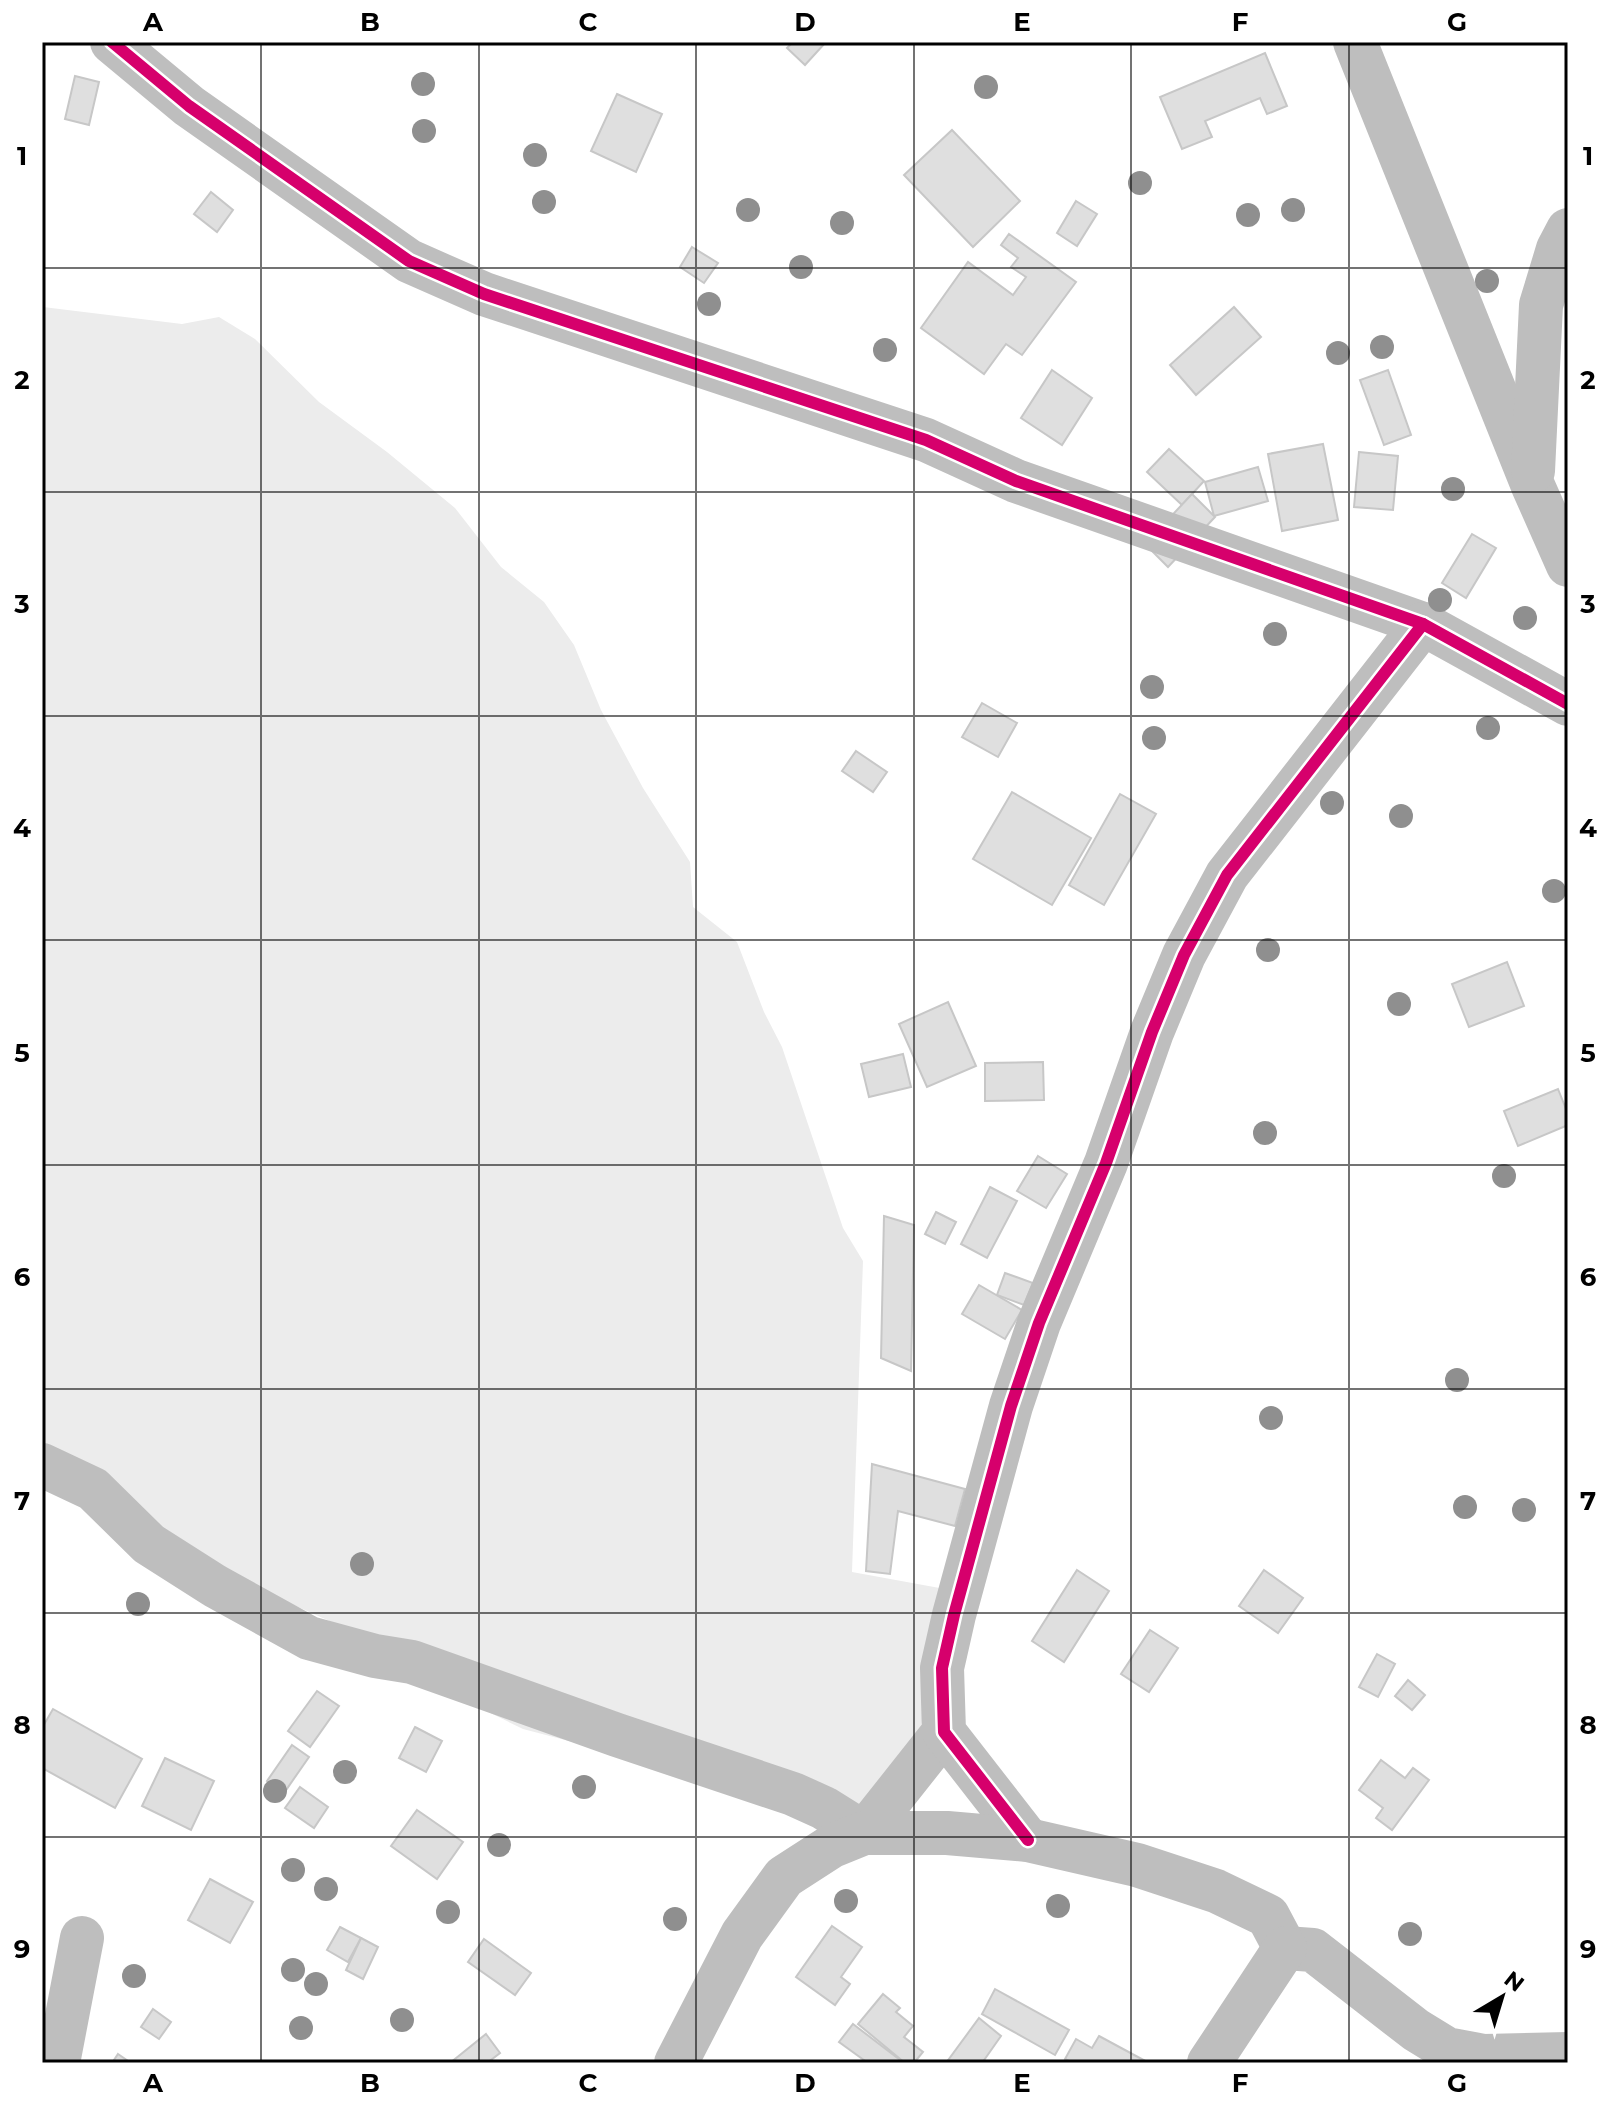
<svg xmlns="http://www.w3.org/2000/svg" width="1610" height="2105" font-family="Montserrat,sans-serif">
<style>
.green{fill:#ececec}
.building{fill:#dfdfdf;stroke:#c7c7c7;stroke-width:2}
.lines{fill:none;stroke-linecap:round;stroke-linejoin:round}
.minor{stroke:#bebebe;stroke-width:44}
.cycleway-casing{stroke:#fff;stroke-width:17}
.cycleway{stroke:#d6006c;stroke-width:12}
.tree{fill:#8f8f8f}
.grid{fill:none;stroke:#000;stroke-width:2;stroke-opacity:0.55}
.neatline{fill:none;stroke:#000;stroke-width:3}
.grid-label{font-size:26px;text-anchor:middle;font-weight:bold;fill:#000}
</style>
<rect width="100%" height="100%" fill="#fff"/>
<polygon class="green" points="43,307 182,324 219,317 255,339 319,402 387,452 455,508 501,567 544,602 574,645 601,710 643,788 690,862 693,907 737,942 764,1012 782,1047 843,1228 863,1261 852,1572 945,1589 931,1703 913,1743 864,1818 523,1729 468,1702 381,1644 213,1569 42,1446"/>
<g class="building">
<polygon points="793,42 826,42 805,65 787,48"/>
<polygon points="1265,53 1287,106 1267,114 1260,98 1205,121 1212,137 1182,149 1160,97"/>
<polygon points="75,76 99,82 89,125 65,119"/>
<polygon points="617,94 662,114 636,172 591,151"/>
<polygon points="952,130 1020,201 973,247 904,175"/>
<polygon points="211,192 233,210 217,232 194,214"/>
<polygon points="1076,201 1097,214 1077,246 1057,233"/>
<polygon points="1009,234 1076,282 1022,355 1006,344 984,374 921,328 968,262 1013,295 1026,277 1011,267 1018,258 1001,245"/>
<polygon points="692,247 718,263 704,283 680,267"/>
<polygon points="1234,307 1261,337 1196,395 1170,365"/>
<polygon points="1052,370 1092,398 1062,445 1021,418"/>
<polygon points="1388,370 1411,435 1384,445 1360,380"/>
<polygon points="1323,444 1338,520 1282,531 1268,454"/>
<polygon points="1169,449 1204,481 1182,505 1147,472"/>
<polygon points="1359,452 1398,456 1393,510 1354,507"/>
<polygon points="1258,467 1268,501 1214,516 1205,482"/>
<polygon points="1192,494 1215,517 1168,567 1145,544"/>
<polygon points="1472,534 1496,548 1466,598 1442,583"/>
<polygon points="982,703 1017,723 998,757 962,737"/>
<polygon points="856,751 887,772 873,792 842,771"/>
<polygon points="1012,792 1091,838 1052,905 973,859"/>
<polygon points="1120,794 1156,814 1104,905 1069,885"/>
<polygon points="1507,962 1524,1006 1469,1027 1452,984"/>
<polygon points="948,1002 976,1066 927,1087 899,1024"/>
<polygon points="903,1054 911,1087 869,1097 861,1064"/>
<polygon points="1043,1062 1044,1100 985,1101 985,1063"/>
<polygon points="1558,1089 1568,1114 1568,1125 1518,1146 1504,1111"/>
<polygon points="1038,1156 1067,1174 1046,1208 1017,1191"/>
<polygon points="990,1187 1017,1201 987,1258 961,1244"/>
<polygon points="936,1212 956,1222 945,1244 925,1234"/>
<polygon points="884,1216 914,1225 911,1371 881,1358"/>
<polygon points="1005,1273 1033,1283 1024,1305 997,1295"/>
<polygon points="979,1285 1022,1310 1005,1339 962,1314"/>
<polygon points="872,1464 965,1489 955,1526 898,1511 890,1574 866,1571"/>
<polygon points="1077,1570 1109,1591 1064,1662 1032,1641"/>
<polygon points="1264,1570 1303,1598 1278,1633 1239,1606"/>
<polygon points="1150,1630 1178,1648 1149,1692 1121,1674"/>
<polygon points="1377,1654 1395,1664 1378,1697 1359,1687"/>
<polygon points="1408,1680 1425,1695 1412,1710 1395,1696"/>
<polygon points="317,1691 339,1706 310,1747 288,1731"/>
<polygon points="53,1709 142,1759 115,1808 42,1768 42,1728"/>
<polygon points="415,1727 442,1741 426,1772 399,1758"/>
<polygon points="292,1745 309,1757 284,1793 267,1781"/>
<polygon points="165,1758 214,1781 191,1830 142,1806"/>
<polygon points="1381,1760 1405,1778 1413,1768 1429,1780 1392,1830 1376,1818 1383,1808 1359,1790"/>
<polygon points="300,1787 328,1807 314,1828 285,1808"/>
<polygon points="417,1810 463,1842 437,1879 391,1846"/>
<polygon points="210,1879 253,1902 230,1943 188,1920"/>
<polygon points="832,1926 862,1947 841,1977 850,1984 835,2005 796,1977"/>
<polygon points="340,1927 361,1938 348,1962 327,1950"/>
<polygon points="361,1938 378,1947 363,1979 346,1970"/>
<polygon points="484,1939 531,1973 515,1995 468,1962"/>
<polygon points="995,1989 1069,2030 1055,2055 982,2014"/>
<polygon points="883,1994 900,2008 896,2012 913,2026 904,2037 923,2052 914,2063 905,2063 858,2024"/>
<polygon points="153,2009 171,2022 159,2039 141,2027"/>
<polygon points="979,2018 1001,2036 982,2063 946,2063"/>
<polygon points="853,2024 904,2063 868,2063 839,2042"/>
<polygon points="486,2034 500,2053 487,2063 450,2063"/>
<polygon points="1099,2036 1149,2063 1073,2063 1065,2059 1076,2039 1092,2048"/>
<polygon points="118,2054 131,2063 112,2063"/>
</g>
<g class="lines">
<g class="minor">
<polyline points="112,42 189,106 409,261 484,294 926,440 1016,481 1423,624 1568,704"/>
<polyline points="1355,42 1533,486 1568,565"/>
<polyline points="1533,471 1541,305 1558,249 1568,230"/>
<polyline points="42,1465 93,1489 149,1544 215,1586 309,1638 375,1656 412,1662 617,1735 793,1794 824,1808 864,1833 944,1732"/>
<polyline points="1028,1840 944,1732 942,1668 954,1615 1011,1406 1039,1323 1106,1163 1152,1032 1184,955 1227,875 1423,624"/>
<polyline points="1285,1948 1313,1950 1416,2030 1447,2049 1484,2056 1568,2054"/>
<polyline points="58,2063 82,1938"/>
<polyline points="676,2063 742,1935 784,1877 832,1846 864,1833 947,1833 1028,1840 1137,1865 1216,1891 1268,1916 1285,1948"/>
<polyline points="1209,2063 1285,1948"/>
</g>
<g class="cycleway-casing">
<g id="cycleway">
<polyline points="112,42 189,106 409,261 484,294 926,440 1016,481 1423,624 1568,704"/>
<polyline points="1028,1840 944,1732 942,1668 954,1615 1011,1406 1039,1323 1106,1163 1152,1032 1184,955 1227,875 1423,624"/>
</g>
</g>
<use href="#cycleway" class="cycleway"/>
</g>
<g class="tree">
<circle cx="423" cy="84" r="12"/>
<circle cx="986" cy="87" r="12"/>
<circle cx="424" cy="131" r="12"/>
<circle cx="535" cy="155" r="12"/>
<circle cx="1140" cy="183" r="12"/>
<circle cx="544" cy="202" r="12"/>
<circle cx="748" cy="210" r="12"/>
<circle cx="1293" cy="210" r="12"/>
<circle cx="1248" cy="215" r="12"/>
<circle cx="842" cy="223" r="12"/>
<circle cx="801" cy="267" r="12"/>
<circle cx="1487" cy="281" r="12"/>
<circle cx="709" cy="304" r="12"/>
<circle cx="1382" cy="347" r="12"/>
<circle cx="885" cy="350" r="12"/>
<circle cx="1338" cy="353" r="12"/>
<circle cx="1453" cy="489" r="12"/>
<circle cx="1440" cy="600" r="12"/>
<circle cx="1525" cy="618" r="12"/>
<circle cx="1275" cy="634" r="12"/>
<circle cx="1152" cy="687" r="12"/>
<circle cx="1488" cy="728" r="12"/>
<circle cx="1154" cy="738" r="12"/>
<circle cx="1332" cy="803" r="12"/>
<circle cx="1401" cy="816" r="12"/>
<circle cx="1554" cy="891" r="12"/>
<circle cx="1268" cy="950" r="12"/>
<circle cx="1399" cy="1004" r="12"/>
<circle cx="1265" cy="1133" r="12"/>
<circle cx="1504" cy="1176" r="12"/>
<circle cx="1457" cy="1380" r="12"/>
<circle cx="1271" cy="1418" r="12"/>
<circle cx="1465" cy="1507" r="12"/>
<circle cx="1524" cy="1510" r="12"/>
<circle cx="362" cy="1564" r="12"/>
<circle cx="138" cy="1604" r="12"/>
<circle cx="345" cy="1772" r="12"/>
<circle cx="584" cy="1787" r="12"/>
<circle cx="275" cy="1791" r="12"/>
<circle cx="499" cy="1845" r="12"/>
<circle cx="293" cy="1870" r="12"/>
<circle cx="326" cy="1889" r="12"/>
<circle cx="846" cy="1901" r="12"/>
<circle cx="1058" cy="1906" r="12"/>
<circle cx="448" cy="1912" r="12"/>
<circle cx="675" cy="1919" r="12"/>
<circle cx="1410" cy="1934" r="12"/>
<circle cx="293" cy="1970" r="12"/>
<circle cx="134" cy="1976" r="12"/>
<circle cx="316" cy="1984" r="12"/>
<circle cx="402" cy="2020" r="12"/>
<circle cx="301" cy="2028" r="12"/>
</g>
<path class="grid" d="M261,42V2063M479,42V2063M696,42V2063M914,42V2063M1131,42V2063M1349,42V2063M42,268H1568M42,492H1568M42,716H1568M42,940H1568M42,1165H1568M42,1389H1568M42,1613H1568M42,1837H1568"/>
<rect width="1610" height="2105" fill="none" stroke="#ffffff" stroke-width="88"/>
<g transform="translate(1502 1997) rotate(38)" stroke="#ffffff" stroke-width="6" paint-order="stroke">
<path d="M0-6L14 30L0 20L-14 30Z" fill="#000000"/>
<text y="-12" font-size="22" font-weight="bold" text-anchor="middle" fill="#000000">N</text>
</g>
<rect x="44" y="44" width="1522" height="2017" class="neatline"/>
<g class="grid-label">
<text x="153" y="31">A</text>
<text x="370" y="31">B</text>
<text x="588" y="31">C</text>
<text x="805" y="31">D</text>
<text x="1022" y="31">E</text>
<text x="1240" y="31">F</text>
<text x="1457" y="31">G</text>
<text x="22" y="165">1</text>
<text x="1588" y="165">1</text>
<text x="22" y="389">2</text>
<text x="1588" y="389">2</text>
<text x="22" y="613">3</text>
<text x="1588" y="613">3</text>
<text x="22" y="837">4</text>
<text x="1588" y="837">4</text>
<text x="22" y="1062">5</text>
<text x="1588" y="1062">5</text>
<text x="22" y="1286">6</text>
<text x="1588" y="1286">6</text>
<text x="22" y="1510">7</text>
<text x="1588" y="1510">7</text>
<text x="22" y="1734">8</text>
<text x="1588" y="1734">8</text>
<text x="22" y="1958">9</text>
<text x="1588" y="1958">9</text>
<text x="153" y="2092">A</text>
<text x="370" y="2092">B</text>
<text x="588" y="2092">C</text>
<text x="805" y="2092">D</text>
<text x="1022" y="2092">E</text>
<text x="1240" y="2092">F</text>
<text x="1457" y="2092">G</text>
</g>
</svg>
